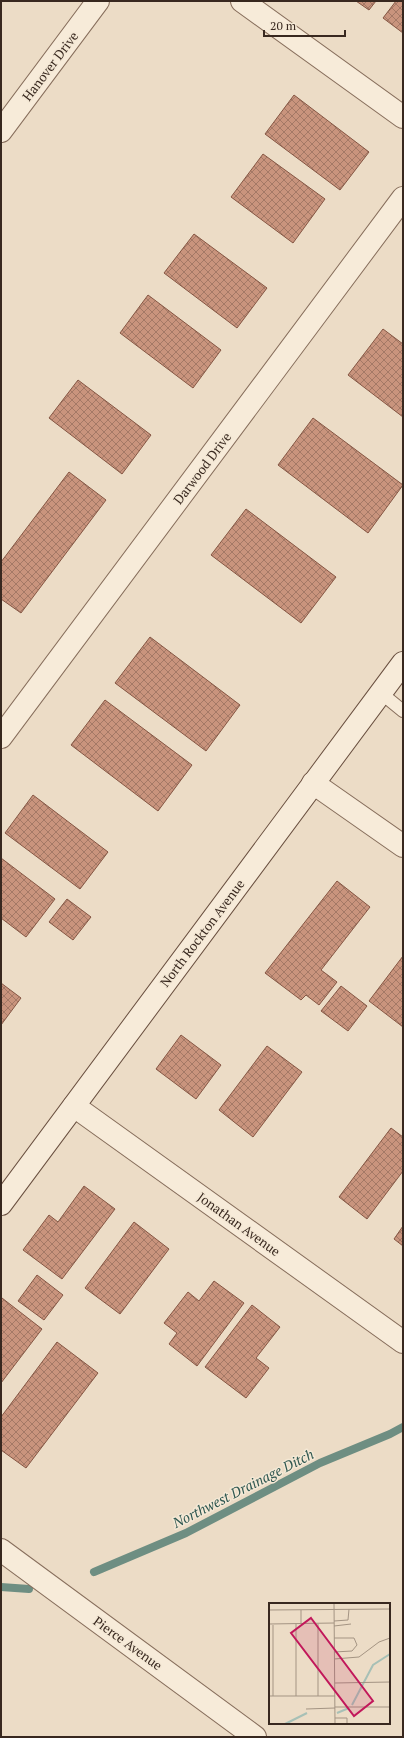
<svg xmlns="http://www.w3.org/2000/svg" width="404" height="1738" font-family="'PT Serif',serif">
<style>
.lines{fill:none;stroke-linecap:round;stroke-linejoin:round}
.stream{stroke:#6e8e82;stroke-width:8}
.building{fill:url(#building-cross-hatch);stroke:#855643}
.lane-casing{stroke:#876e5c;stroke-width:14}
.street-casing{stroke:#876e5c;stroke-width:24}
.secondary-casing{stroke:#694f3f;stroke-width:24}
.lane{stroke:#f7ebd9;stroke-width:12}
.street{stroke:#f7ebd9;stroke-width:22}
.secondary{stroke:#f7ebd9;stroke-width:22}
.labels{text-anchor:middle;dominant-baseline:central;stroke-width:3;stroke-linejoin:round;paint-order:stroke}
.street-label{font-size:13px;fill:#38281f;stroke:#f4e8d5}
.water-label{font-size:14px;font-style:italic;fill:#2f5750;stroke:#f4e8d5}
.inset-river{fill:none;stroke:#a7c0b6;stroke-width:2}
.inset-road{fill:none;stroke:#a49483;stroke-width:1}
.view{fill:#c2185b;fill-opacity:0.15;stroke:#c2185b;stroke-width:2}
.inset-edge{fill:none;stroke:#38281f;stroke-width:2}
</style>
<defs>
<pattern id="building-cross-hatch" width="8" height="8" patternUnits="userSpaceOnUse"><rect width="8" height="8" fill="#c9947d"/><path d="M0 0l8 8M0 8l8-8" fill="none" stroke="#a47966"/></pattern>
</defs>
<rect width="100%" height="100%" fill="#ecdcc6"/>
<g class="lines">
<g class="stream">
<polyline points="94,1572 186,1533 320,1463 390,1434 403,1427"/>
<polyline points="1,1587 29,1589"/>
</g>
</g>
<g class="building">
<polygon points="356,1 376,1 369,10"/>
<polygon points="396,1 403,1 403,33 383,18"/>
<polygon points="294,95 369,152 340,190 265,134"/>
<polygon points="263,154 325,199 293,243 231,197"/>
<polygon points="194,234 267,288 237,328 164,273"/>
<polygon points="148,295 221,350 193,388 120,333"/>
<polygon points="383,329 403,344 403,417 348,375"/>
<polygon points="78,380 151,435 122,474 49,418"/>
<polygon points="313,418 403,485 368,533 278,465"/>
<polygon points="69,472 106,500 21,613 1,599 1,562"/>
<polygon points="246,509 336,577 301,623 211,555"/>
<polygon points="150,637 240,705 206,751 115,683"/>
<polygon points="105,700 192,765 158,811 71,745"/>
<polygon points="33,795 108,852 80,889 5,833"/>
<polygon points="1,858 55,899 26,937 1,918"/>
<polygon points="337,881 370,907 321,970 337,982 319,1005 306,995 301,1000 265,973"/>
<polygon points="67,899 91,917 73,940 49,922"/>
<polygon points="403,956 403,1027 369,1001"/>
<polygon points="1,983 21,998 1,1025"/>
<polygon points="341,986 367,1006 348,1031 321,1011"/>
<polygon points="181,1035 221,1065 196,1099 156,1069"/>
<polygon points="267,1046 302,1072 253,1137 219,1110"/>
<polygon points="391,1128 403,1137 403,1171 367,1219 339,1197"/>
<polygon points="84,1186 115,1209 62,1279 23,1250 49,1215 58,1222"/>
<polygon points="134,1222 169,1249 120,1314 85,1288"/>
<polygon points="403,1226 403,1246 394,1239"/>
<polygon points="37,1275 63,1295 44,1320 18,1301"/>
<polygon points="214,1281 244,1303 197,1366 169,1344 177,1333 164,1323 188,1292 199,1301"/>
<polygon points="2,1298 42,1329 1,1383 1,1299"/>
<polygon points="252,1305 280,1327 256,1358 269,1368 246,1398 205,1367"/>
<polygon points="57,1342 98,1373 26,1468 1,1450 1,1417"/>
</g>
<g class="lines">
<g class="lane-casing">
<polyline id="lane" points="381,693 403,711"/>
</g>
<g class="street-casing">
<g id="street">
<polyline points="242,1 403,117"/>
<polyline points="1,131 98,1"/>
<polyline points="1,737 403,198"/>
<polyline points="313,783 403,846"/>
<polyline points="74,1106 403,1342"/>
<polyline points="1,1550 255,1737"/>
</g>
</g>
<g class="secondary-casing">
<polyline id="secondary" points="1,1204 403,663"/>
</g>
<use href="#lane" class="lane"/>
<use href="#street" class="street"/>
<use href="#secondary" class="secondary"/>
</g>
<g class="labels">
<g class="street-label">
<text transform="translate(50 66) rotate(-53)">Hanover Drive</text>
<text transform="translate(202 468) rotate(-53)">Darwood Drive</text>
<text transform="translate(202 933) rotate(-53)">North Rockton Avenue</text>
<text transform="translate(239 1224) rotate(36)">Jonathan Avenue</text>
<text transform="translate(128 1643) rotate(36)">Pierce Avenue</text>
</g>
<g class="water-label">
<text transform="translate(243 1488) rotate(-27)">Northwest Drainage Ditch</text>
</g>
</g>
<g transform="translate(269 1603)">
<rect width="121" height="121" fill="#ecdcc6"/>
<path class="inset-river" d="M83,102L104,62L121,51M68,110L80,105M16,121L38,110"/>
<path class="inset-road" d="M65,0L66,121M0,7L121,6M32,7V21M65,18L79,17L80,6M0,21L65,20M27,21V93M49,21V93M65,23L82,21M65,35H85L88,42L83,48L65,49M65,56L90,54L110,39L121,35M66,80L121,79M0,93H66M4,93V22M66,104H121M37,106L66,105M66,115H78V121"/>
<path class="view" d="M42,15L104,98L85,113L22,30Z"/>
<rect width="121" height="121" class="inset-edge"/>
</g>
<rect width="404" height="1738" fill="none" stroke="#38281f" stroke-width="4"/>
<path d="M264 30v6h81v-6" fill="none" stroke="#38281f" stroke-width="2"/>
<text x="270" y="30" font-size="12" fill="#38281f" stroke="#f4e8d5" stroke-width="3" paint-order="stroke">20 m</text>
</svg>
